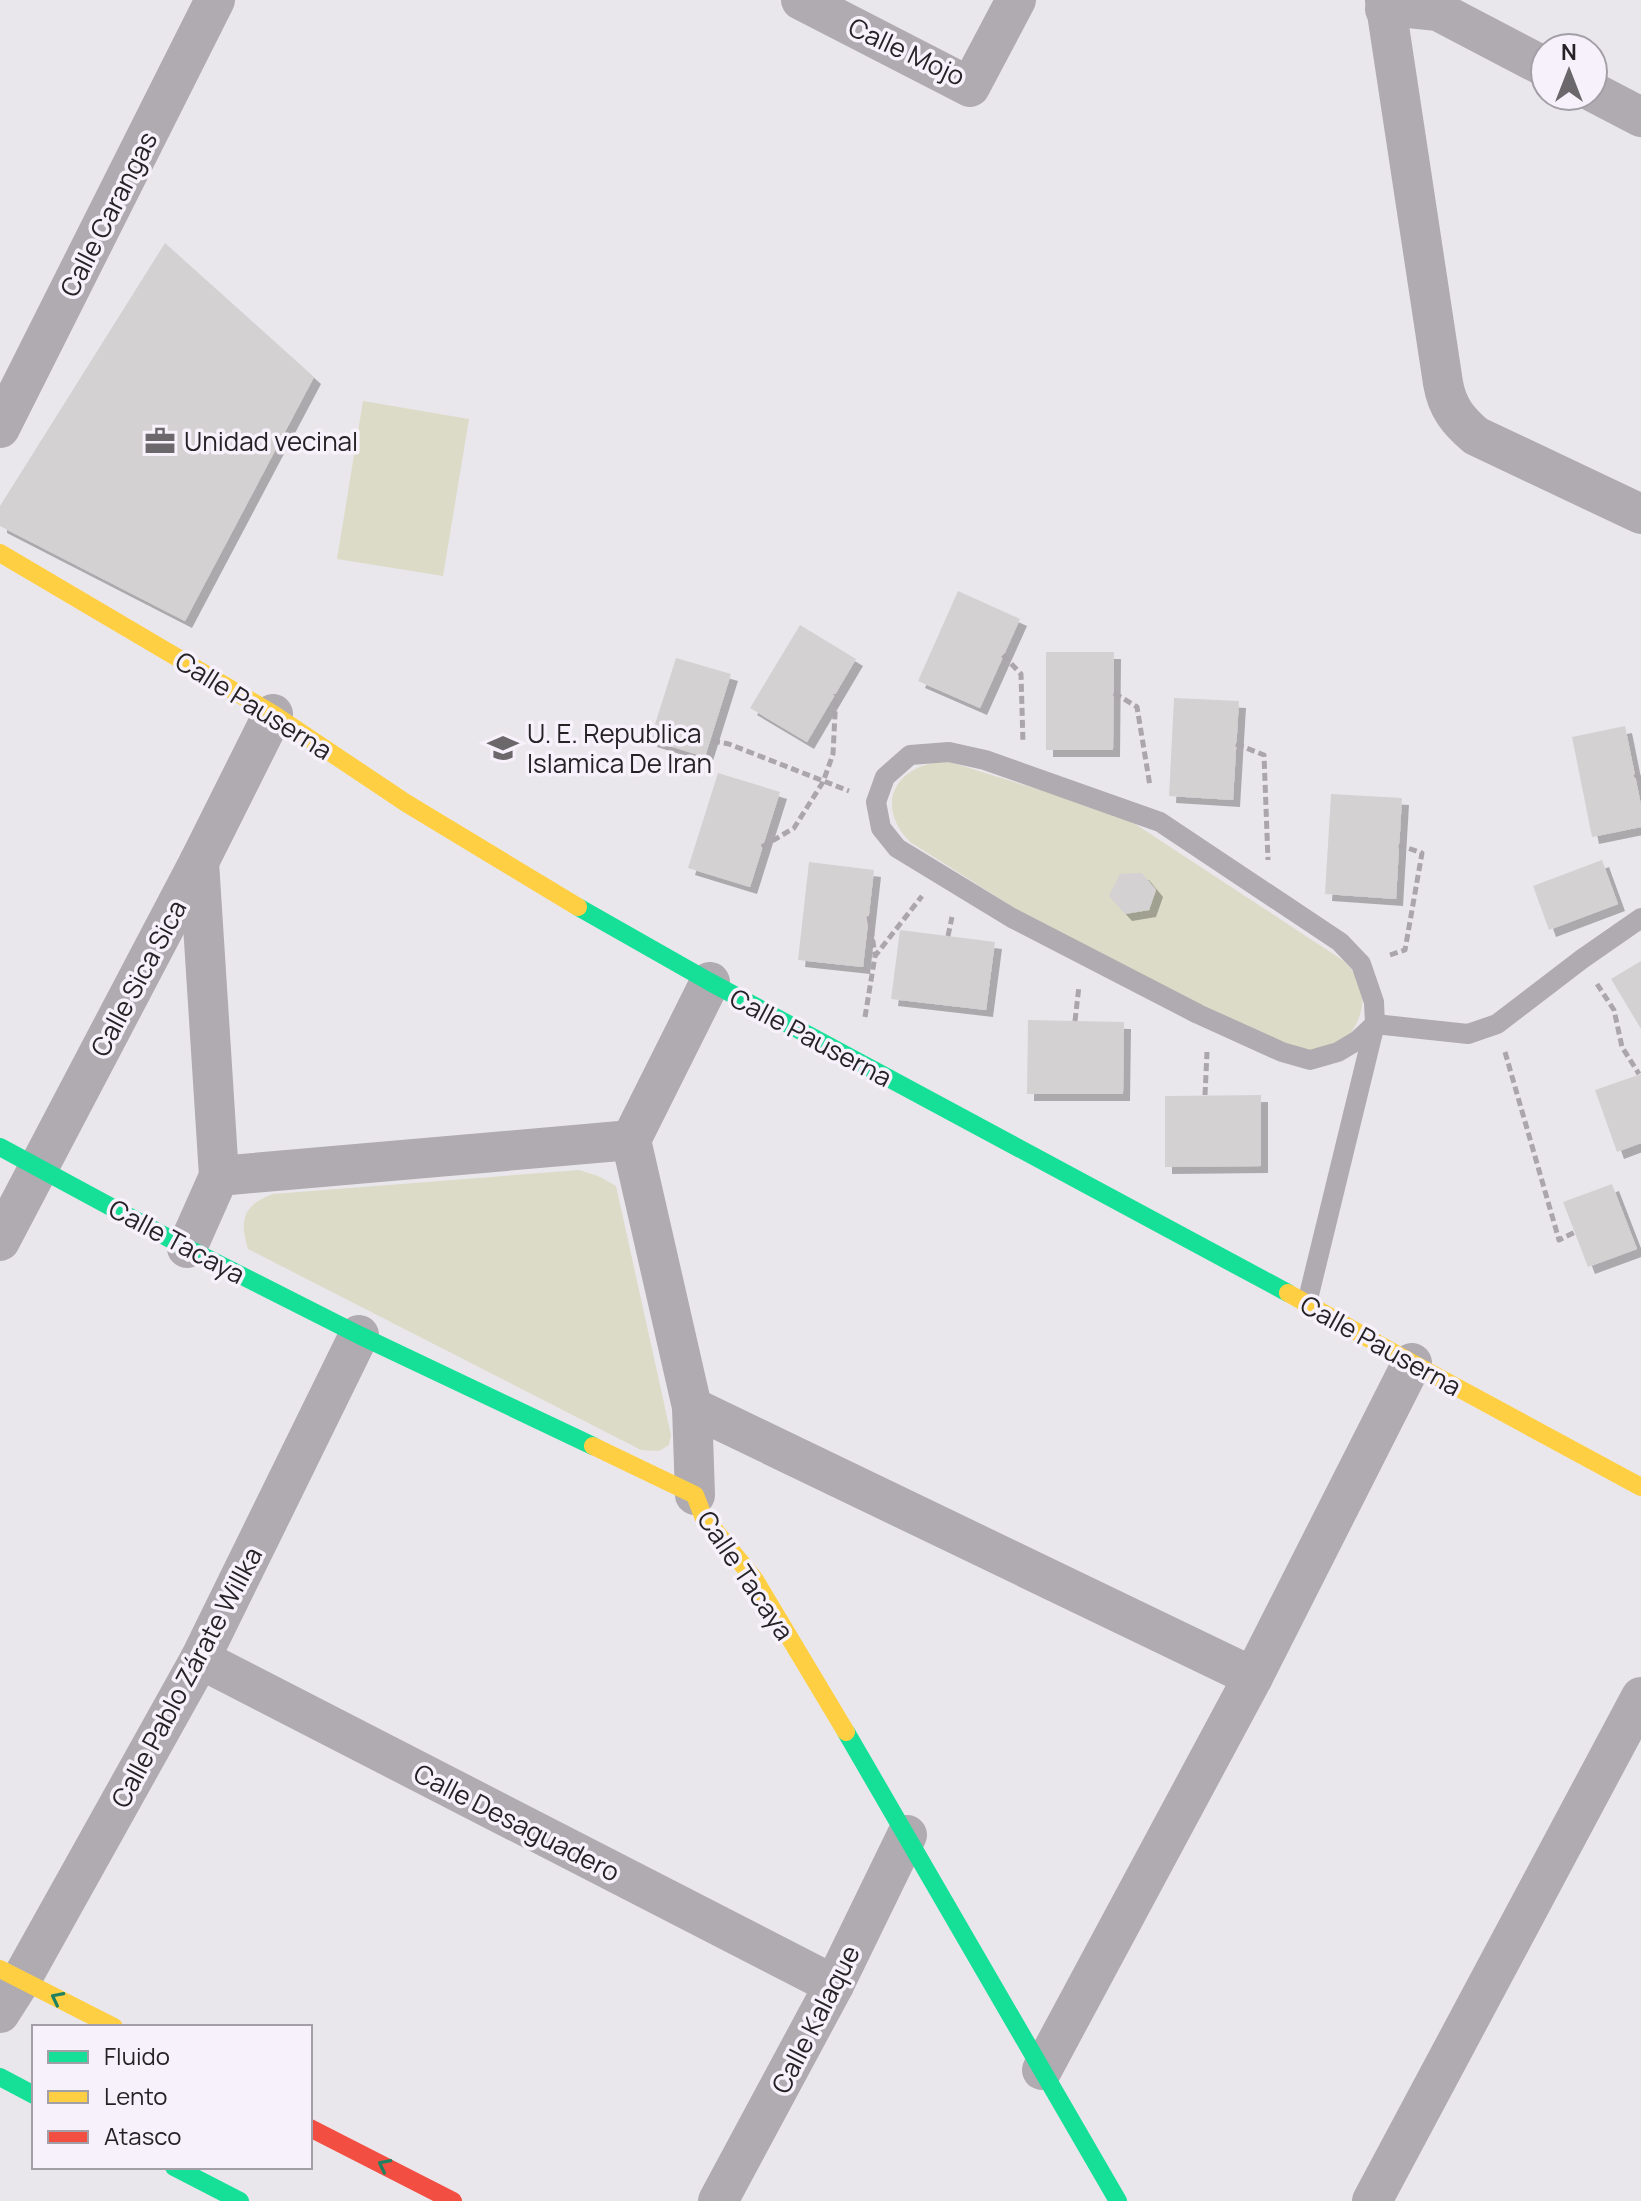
<svg xmlns="http://www.w3.org/2000/svg" width="1641" height="2201" font-family="Manrope,sans-serif">
<style>
.green{fill:#dbdbc7}
.building{fill:#d4d1d2;filter:url(#shadow)}
.lines{fill:none;stroke-linecap:round;stroke-linejoin:round}
.path{stroke:#aaa6ab;stroke-width:5;stroke-dasharray:8 4;stroke-linecap:butt}
.lane{stroke:#afabb0;stroke-width:20}
.street{stroke:#afabb0;stroke-width:40}
.fast{stroke:#16e098;stroke-width:18}
.slow{stroke:#ffcf43;stroke-width:18}
.jam{stroke:#f24e42;stroke-width:18}
.oneway{stroke:#1e8260}
.labels{text-anchor:middle;dominant-baseline:central;stroke-width:7;stroke-linejoin:round;paint-order:stroke}
.street-label{font-size:26px;fill:#262327;stroke:#f7f1fc}
.poi-label{font-size:26px;fill:#262327;stroke:#f7f1fc;text-anchor:start}
</style>
<defs>
<filter id="shadow"><feDropShadow dx="7" dy="7" stdDeviation="0" flood-color="#0004"/></filter>
</defs>
<rect width="100%" height="100%" fill="#eae7ec"/>
<g class="green">
<polygon points="363,401 469,419 443,576 337,559"/>
<path d="M937,762H950L1123,816L1344,961C1351,969 1360,977 1362,988C1366,1008 1355,1036 1337,1045C1327,1049 1315,1051 1305,1054L1166,992L1051,931L910,842C877,808 891,770 937,762Z"/>
<path d="M579,1170L598,1176L616,1186L671,1435L669,1445L659,1451L641,1450L248,1249C239,1220 243,1205 273,1194Z"/>
</g>
<g class="building">
<polygon points="165,243 314,377 185,621 0,526 0,506"/>
<polygon points="958,591 1020,619 980,708 918,681"/>
<polygon points="800,625 856,659 807,742 750,708"/>
<polygon points="1046,652 1114,652 1113,750 1046,750"/>
<polygon points="676,658 731,674 705,757 650,740"/>
<polygon points="1174,698 1239,701 1233,800 1169,796"/>
<polygon points="1625,726 1641,805 1641,827 1592,837 1572,737"/>
<polygon points="718,773 780,792 750,887 688,868"/>
<polygon points="1331,794 1402,798 1396,899 1325,894"/>
<polygon points="1602,860 1618,904 1549,930 1533,886"/>
<polygon points="809,862 874,870 863,967 798,960"/>
<polygon points="1142,873 1156,890 1149,910 1125,914 1109,896 1120,874"/>
<polygon points="900,930 995,942 986,1010 891,999"/>
<polygon points="1641,961 1641,1029 1611,979"/>
<polygon points="1028,1020 1124,1022 1123,1094 1027,1094"/>
<polygon points="1641,1074 1641,1143 1617,1152 1595,1090"/>
<polygon points="1261,1095 1261,1166 1165,1167 1165,1096"/>
<polygon points="1612,1184 1637,1249 1588,1267 1563,1202"/>
</g>
<g class="lines">
<g class="path">
<polyline points="1003,655 1021,674 1023,743"/>
<polyline points="1114,693 1137,707 1150,786"/>
<polyline points="712,741 729,744 849,791"/>
<polyline points="1236,744 1264,755 1268,860"/>
<polyline points="1635,774 1641,779"/>
<polyline points="762,847 794,828 823,782 833,754 836,694"/>
<polyline points="869,916 875,955"/>
<polyline points="948,936 952,917"/>
<polyline points="1390,955 1405,950 1422,853 1399,845"/>
<polyline points="1597,984 1614,1010 1622,1047 1639,1074"/>
<polyline points="865,1017 875,956 922,896"/>
<polyline points="1075,1021 1079,986"/>
<polyline points="1505,1052 1559,1240 1575,1232"/>
<polyline points="1205,1095 1207,1052"/>
</g>
<g class="lane">
<polygon points="949,752 985,760 1160,822 1340,942 1361,964 1374,1002 1375,1024 1358,1040 1338,1052 1310,1060 1282,1052 1198,1014 1012,918 897,848 881,828 876,802 885,777 910,755"/>
<polyline points="1307,1303 1375,1024 1468,1034 1497,1024 1582,959 1641,918"/>
</g>
<g class="street">
<polyline points="801,0 970,87 1016,0"/>
<path d="M1385,0L1443,383C1447,407 1458,421 1476,436L1641,514"/>
<polyline points="1385,9 1409,8 1438,11 1545,67"/>
<polyline points="1593,92 1641,117"/>
<polyline points="0,428 215,0"/>
<polyline points="199,862 219,1176"/>
<polyline points="631,1140 692,1407 695,1495"/>
<polyline points="0,1241 199,862 273,714"/>
<polyline points="187,1248 219,1176 631,1140 710,982"/>
<polyline points="692,1407 1253,1677"/>
<polyline points="200,1659 834,1985"/>
<polyline points="0,2013 21,1980 200,1659 359,1335"/>
<polyline points="1042,2070 1253,1677 1412,1363"/>
<polyline points="718,2201 834,1985 907,1835"/>
<polyline points="1372,2201 1641,1697"/>
</g>
<g class="fast">
<polyline points="578,907 710,982 1288,1293"/>
<polyline points="0,1147 187,1248 359,1335 593,1446"/>
<polyline points="846,1732 1118,2201"/>
<polyline points="0,2077 34,2095"/>
<polyline points="174,2167 240,2201"/>
</g>
<g class="slow">
<polyline points="0,553 273,714 406,803 578,907"/>
<polyline points="1288,1293 1412,1363 1641,1487"/>
<polyline points="593,1446 695,1495 703,1516 755,1580 846,1732"/>
<polyline points="0,1969 114,2027"/>
</g>
<polyline class="jam" points="310,2128 453,2201"/>
</g>
<defs><path id="oneway-chevron" d="M-2-3.5L2.5 0L-2 3.5" fill="none" stroke-width="1.6" stroke-linecap="round" stroke-linejoin="round" transform="scale(2)"/></defs>
<g class="oneway">
<use href="#oneway-chevron" transform="translate(57 1998) rotate(-153)"/>
<use href="#oneway-chevron" transform="translate(384 2165) rotate(-153)"/>
</g>
<defs>
<g id="office-bare" transform="scale(2.4)"><path d="M-6-3h4V-5.5h4V-3h4V5H-6ZM-1-4.5V-3h2v-1.5ZM-6 0V1H6V0Z" fill="#6b686c" stroke="#f7f1fc" stroke-width="2.5" paint-order="stroke"/></g>
<g id="school-bare" transform="scale(2.4)"><path d="M0-5L7-2L0 1L-7-2ZM-4 1L0 2.5L4 1V4Q0 6-4 4Z" fill="#6b686c" stroke="#f7f1fc" stroke-width="2.5" paint-order="stroke"/></g>
</defs>
<g fill-rule="evenodd">
<use href="#office-bare" x="160" y="441"/>
<use href="#school-bare" x="503" y="748"/>
</g>
<g class="labels">
<g class="street-label">
<text transform="translate(907 51) rotate(25)">Calle Mojo</text>
<text transform="translate(108 214) rotate(-63)">Calle Carangas</text>
<text transform="translate(254 705) rotate(32)">Calle Pauserna</text>
<text transform="translate(138 978) rotate(-62)">Calle Sica Sica</text>
<text transform="translate(811 1037) rotate(28)">Calle Pauserna</text>
<text transform="translate(177 1241) rotate(28)">Calle Tacaya</text>
<text transform="translate(1381 1345) rotate(29)">Calle Pauserna</text>
<text transform="translate(746 1575) rotate(56)">Calle Tacaya</text>
<text transform="translate(186 1677) rotate(-62)">Calle Pablo Zárate Willka</text>
<text transform="translate(517 1822) rotate(27)">Calle Desaguadero</text>
<text transform="translate(815 2019) rotate(-63)">Calle Kalaque</text>
</g>
<g class="poi-label">
<text x="184" y="441">Unidad vecinal</text>
<text x="527" y="733">U. E. Republica<tspan x="527" dy="30">Islamica De Iran</tspan></text>
</g>
</g>
<rect x="32" y="2025" width="280" height="144" fill="#f7f1fc" stroke="#a39fa7" stroke-width="2"/>
<rect x="48" y="2051" width="40" height="12" fill="#16e098" stroke="#a39fa7" stroke-width="2"/>
<text x="104" y="2065" font-size="24" fill="#262327">Fluido</text>
<rect x="48" y="2091" width="40" height="12" fill="#ffcf43" stroke="#a39fa7" stroke-width="2"/>
<text x="104" y="2105" font-size="24" fill="#262327">Lento</text>
<rect x="48" y="2131" width="40" height="12" fill="#f24e42" stroke="#a39fa7" stroke-width="2"/>
<text x="104" y="2145" font-size="24" fill="#262327">Atasco</text>
<g transform="translate(1569 72)"><circle r="38" fill="#f7f1fc" stroke="#a39fa7" stroke-width="2"/>
<path d="M0-6L14 30L0 20L-14 30Z" fill="#6b686c"/>
<text y="-12" font-size="22" font-weight="bold" text-anchor="middle" fill="#262327">N</text>
</g>
</svg>
